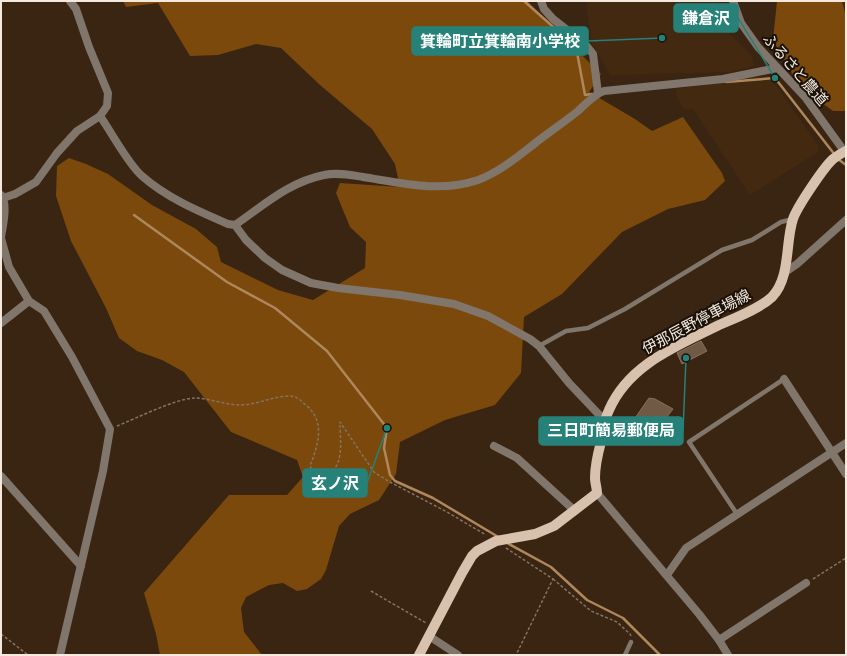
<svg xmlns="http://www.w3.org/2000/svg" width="847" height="656" font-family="'Exo 2','Noto Sans JP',sans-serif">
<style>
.built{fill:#422910}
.forest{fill:#7b490c}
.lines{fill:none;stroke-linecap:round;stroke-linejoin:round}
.stream{stroke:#ae875d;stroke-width:2.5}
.building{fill:#705945;stroke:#88705b}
.path{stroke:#857363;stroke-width:1.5;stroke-dasharray:3 2;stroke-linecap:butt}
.service{stroke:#80766c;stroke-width:4.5}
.minor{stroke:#80766c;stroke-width:8}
.tertiary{stroke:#80766c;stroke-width:8}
.primary{stroke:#d8c2ae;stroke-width:10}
.labels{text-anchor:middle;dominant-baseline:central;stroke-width:4;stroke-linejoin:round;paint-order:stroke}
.street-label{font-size:15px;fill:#f5e8dc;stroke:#191108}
.leader{fill:none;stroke:#268179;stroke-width:1.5}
.callout-dot{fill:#268179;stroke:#191108;stroke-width:1.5}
.callout{fill:#268179;stroke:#268179;stroke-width:1.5}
.callout-label{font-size:16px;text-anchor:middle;font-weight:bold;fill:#fff}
</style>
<rect width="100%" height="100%" fill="#392512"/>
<g class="built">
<polygon points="586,1 715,1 719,18 730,34 752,56 754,66 731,72 610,75 591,42"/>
<polygon points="760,76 773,81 818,145 818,152 750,195 693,109 684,109 677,98 676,89"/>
</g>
<g class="forest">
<polygon points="123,1 527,1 601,74 589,92 635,119 652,131 683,117 722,173 725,181 705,200 668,209 622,232 562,294 524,317 521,373 495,405 445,420 400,442 396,474 379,500 350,514 339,526 326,570 321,579 307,589 297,591 283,583 269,585 246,597 241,608 244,632 262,655 160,655 156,634 144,593 229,495 287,495 303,477 297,460 231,432 184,372 162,360 137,351 119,338 106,308 71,241 56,196 57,166 69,158 86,164 108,174 152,205 196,229 217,247 221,262 278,290 313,300 365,268 366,242 350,227 336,193 340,183 400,187 395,164 372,129 320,85 281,48 256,44 218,55 190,56 158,3 126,7"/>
<polygon points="777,1 842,1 846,16 846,111 833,111 811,95 794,77 773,40"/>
</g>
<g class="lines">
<g class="stream">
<polyline points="524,1 576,47 585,95 592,94"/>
<polyline points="726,82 775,78 835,155"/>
<polyline points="838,159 846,165"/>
<polyline points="134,215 227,282 275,308 327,351 387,428 384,448 390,475 395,481 433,498 500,538"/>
<polyline points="507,543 551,567 587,600 623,618 660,655"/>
</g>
</g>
<g class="building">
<polygon points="701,341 707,351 682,364 677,353"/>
<polygon points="649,398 655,399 673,409 663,422 660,421 650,435 648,433 646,436 644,435 642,437 632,429 636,423 633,421"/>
</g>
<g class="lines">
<g class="path">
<path d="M117,426C137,418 175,399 194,398C209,398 225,405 240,405C257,405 273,396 290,396C297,396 301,401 306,405C326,422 318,445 310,466L314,474L321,478C346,470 340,443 340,422L374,472L388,481L447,512L486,535"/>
<polyline points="506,548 553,579 516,655"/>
<polyline points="553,579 591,611 617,622 630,634 631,636"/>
<polyline points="813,579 846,558"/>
<polyline points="371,591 426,623"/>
<polyline points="1,634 28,655"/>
</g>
<g class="service">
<polyline points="539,346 566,331 588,328 625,309 722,250 752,240 781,222 793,219"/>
<polyline points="737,514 689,442 784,379"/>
<polyline points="625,655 631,642"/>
</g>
<g class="minor">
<polyline points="541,1 544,9 553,19 585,44 593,54 598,93"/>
<path d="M100,116C112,133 128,164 142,176C167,198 198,211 228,224L235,225C264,205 289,182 324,175C337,172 351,175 363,177C401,183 440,193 478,180C499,172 516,158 534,144C548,133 563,123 578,111C586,104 593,95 604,91L723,79L777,68"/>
<polyline points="3,198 15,194 36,182 57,153 77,131 100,116 107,106 108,93 89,47 76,9 70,1"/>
<polyline points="235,225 246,240 265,258 282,270 311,283 338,288 400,295 454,304 488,316 530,339 539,346 569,383 605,421"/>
<path d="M1,237C3,226 8,203 1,195"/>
<polyline points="1,238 9,267 29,301 44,311 72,357 110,429 103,471 60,655"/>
<polyline points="784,273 797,264 846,220"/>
<polyline points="1,323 29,301"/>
<polyline points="784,379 846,474"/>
<polyline points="494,446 517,458 575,511"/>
<polyline points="1,476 81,566"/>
<polyline points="667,575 686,548 846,443"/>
<polyline points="429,636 458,655"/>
<polyline points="719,640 806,583"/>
</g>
<g class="tertiary">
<polyline points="733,1 741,23 758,47 805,97 844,151"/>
<polyline points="597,493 699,614 719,640 728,655"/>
</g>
<path class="primary" d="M419,655L462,573L472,556L477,551L496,541L535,534L554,526L597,493C597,488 595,483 595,478C595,466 598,453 601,442C603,431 604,420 609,410C629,364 677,346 719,325C735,318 759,309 772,297C791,277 785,243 793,219C797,207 824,167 833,159C837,156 842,153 846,151"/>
</g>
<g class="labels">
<g class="street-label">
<text transform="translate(796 69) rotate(49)">ふるさと農道</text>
<text transform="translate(696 321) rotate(-28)">伊那辰野停車場線</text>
</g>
</g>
<path class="leader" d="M775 78L738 18M662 38L588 41M686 358L683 431M387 428L367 483"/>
<g class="callout-dot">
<circle cx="775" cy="78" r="4"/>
<circle cx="662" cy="38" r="4"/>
<circle cx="686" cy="358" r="4"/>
<circle cx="387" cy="428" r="4"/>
</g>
<g class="callout">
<rect x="674" y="4" width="64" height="28" rx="4"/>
<rect x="412" y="27" width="176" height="28" rx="4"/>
<rect x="539" y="417" width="144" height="28" rx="4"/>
<rect x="303" y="469" width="64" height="28" rx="4"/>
</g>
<g class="callout-label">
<text x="706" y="24">鎌倉沢</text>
<text x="500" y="47">箕輪町立箕輪南小学校</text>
<text x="611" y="436">三日町簡易郵便局</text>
<text x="335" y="489">玄ノ沢</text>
</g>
<rect width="847" height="656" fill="none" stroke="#f5e8dc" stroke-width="4"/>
</svg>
